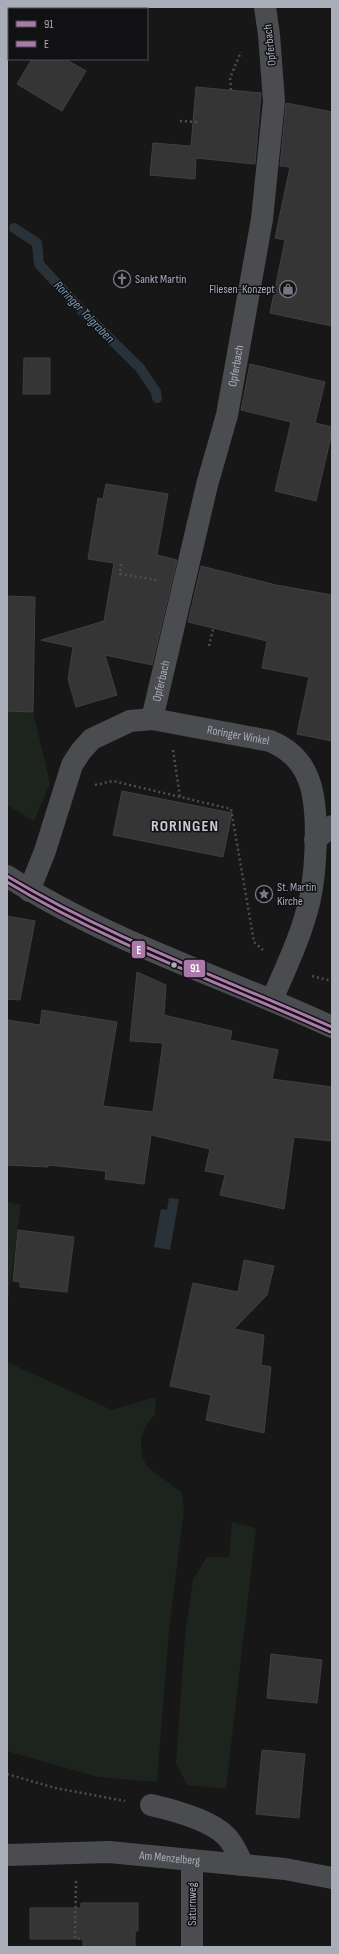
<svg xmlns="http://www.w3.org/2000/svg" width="339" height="1954" font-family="'Sofia Sans Condensed',sans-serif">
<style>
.green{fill:#1d241e}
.water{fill:#2a3239}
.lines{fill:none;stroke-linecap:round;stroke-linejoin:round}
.stream{stroke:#2a3239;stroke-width:10}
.building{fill:#353536;stroke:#3f4043}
.path{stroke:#4d4e52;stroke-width:2.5;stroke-dasharray:2 3;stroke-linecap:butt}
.minor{stroke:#4b4c50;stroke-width:22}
.bus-1-casing{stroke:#111113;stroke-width:6}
.bus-2-casing{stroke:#111113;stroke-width:6}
.bus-1{stroke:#ab79aa;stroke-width:3}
.bus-2{stroke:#ab79aa;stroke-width:3}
.bus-dot{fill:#a8adb8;stroke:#111113;stroke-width:1.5}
.labels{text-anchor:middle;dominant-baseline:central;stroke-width:3;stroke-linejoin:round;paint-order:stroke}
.street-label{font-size:12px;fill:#a8adb8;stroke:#111113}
.poi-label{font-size:12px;fill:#a8adb8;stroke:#111113;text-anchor:start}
.water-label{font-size:13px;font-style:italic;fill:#7f9bb3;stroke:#111113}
.district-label{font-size:16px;font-weight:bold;letter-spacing:1px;fill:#c9ccd4;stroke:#111113}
.line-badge{stroke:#111113;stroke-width:1.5}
.badge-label{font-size:11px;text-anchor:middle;font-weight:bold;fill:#fff}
</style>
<rect width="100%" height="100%" fill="#171717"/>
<g class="green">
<polygon points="7,711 33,712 50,783 34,821 7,805"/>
<polygon points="7,1202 21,1205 7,1309"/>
<polygon points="7,1362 112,1410 156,1397 155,1414 147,1424 141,1437 141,1451 144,1461 149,1468 182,1493 184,1509 169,1630 157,1782 98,1777 7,1751"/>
<polygon points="232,1522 256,1528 226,1789 187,1785 176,1763 185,1635 193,1579 207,1557 229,1557"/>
</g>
<polygon class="water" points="169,1198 179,1199 170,1250 154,1247 161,1209 167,1210"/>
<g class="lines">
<polyline class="stream" points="14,228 37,243 39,264 83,312 140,368 156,392 157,398"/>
</g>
<g class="building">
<polygon points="32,59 65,59 86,71 62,111 17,84"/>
<polygon points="196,87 261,93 255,164 196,158 195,179 150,175 153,143 191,146"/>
<polygon points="286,103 332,112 332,326 270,313 285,240 275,238 290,167 280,166"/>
<polygon points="24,358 50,358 50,394 23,394"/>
<polygon points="250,364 325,382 315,423 332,427 332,432 316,501 275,491 291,422 241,410"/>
<polygon points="106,484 168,494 157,555 177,560 152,665 105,655 117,695 76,707 68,679 73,647 41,640 104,621 114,563 88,559 98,498 103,499"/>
<polygon points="201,566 276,585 332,595 332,741 297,734 309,677 262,668 267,641 188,622"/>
<polygon points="7,596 35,597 33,712 7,711"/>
<polygon points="122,791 232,813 223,857 113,835"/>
<polygon points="7,916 35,921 20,1000 7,999"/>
<polygon points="137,972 166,985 164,1015 232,1031 230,1040 278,1050 272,1079 332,1087 332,1141 294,1137 284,1209 220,1195 225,1175 205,1171 210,1149 151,1135 144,1184 105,1179 106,1171 48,1165 48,1167 7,1165 7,1020 40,1025 42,1010 117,1022 103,1106 153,1112 163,1043 130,1041"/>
<polygon points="18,1230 74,1237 67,1292 20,1287 20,1282 13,1281"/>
<polygon points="244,1260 274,1266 267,1295 234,1329 264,1335 261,1365 271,1367 264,1433 206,1420 211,1395 170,1386 193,1283 238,1292"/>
<polygon points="271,1654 322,1660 317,1703 267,1698"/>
<polygon points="262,1750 305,1754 299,1818 256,1814"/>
<polygon points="81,1903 138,1903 138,1931 135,1931 135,1947 83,1947 83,1939 30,1939 30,1908 81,1908"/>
</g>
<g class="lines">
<g class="path">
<polyline points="231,90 230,78 241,52"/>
<polyline points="180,121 199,122"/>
<polyline points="121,564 120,574 157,580"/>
<polyline points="209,646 213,629"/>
<polyline points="173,750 180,797"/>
<polyline points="95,785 113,781 231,809 254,942 263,950"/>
<polyline points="312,976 332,981"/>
<polyline points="7,1774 55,1788 125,1801"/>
<polyline points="76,1881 75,1938 83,1939"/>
</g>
<g class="minor">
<path id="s1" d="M152,719L207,485L227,415L262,219L274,101L269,35L265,7"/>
<polyline points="315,840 332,826"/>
<path d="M7,876C107,941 224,977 332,1027"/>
<path id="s2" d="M29,891L45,851L72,765L81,751L92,739L130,721L152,719L270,741C287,748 301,760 308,778C321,809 316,883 306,914C298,944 284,971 272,1000"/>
<path d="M151,1805C173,1810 210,1820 226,1836C234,1844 238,1855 243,1865"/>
<path id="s3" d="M7,1855L109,1852L285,1869L332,1878"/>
<polyline points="192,1947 192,1860"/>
</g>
<g class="bus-1-casing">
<path id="bus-1" d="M7,876C110,938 222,978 332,1027"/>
</g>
<g class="bus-2-casing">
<path id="bus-2" d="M7,882C109,944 221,983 330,1032"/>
</g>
<use href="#bus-1" class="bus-1"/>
<use href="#bus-2" class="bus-2"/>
</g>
<defs>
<g id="church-ring" transform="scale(0.9)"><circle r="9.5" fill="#111113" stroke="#757880" stroke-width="1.5"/><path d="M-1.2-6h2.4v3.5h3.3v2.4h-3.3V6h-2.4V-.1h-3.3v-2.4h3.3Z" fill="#757880"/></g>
<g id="shop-ring" transform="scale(0.9)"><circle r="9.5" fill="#111113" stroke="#757880" stroke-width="1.5"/><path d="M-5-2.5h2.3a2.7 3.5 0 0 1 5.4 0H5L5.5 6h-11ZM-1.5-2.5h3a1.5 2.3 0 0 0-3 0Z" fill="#757880"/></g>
<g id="sight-ring" transform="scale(0.9)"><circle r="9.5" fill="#111113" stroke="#757880" stroke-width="1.5"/><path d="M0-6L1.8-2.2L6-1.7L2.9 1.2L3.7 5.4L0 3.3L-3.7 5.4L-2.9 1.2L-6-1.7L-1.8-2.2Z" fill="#757880"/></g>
</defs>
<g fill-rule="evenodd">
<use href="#church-ring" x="122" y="279"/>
<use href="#shop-ring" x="288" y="289"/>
<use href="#sight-ring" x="264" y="894"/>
</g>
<circle class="bus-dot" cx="174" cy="965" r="3.5"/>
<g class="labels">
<g class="street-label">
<text transform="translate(270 45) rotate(-96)">Opferbach</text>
<text stroke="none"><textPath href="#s1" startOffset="363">Opferbach</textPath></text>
<text stroke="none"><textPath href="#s1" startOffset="39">Opferbach</textPath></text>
<text stroke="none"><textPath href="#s2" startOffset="318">Roringer Winkel</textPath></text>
<text stroke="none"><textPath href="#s3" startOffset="163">Am Menzelberg</textPath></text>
<text transform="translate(192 1904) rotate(-90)">Saturnweg</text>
</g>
<g class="poi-label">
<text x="135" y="279">Sankt Martin</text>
<text x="275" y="289" text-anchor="end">Fliesen-Konzept</text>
<text x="277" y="887">St. Martin<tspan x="277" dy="14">Kirche</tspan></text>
</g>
<g class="water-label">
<text transform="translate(84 312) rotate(46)">Roringer Talgraben</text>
</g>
<g class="district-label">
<text x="185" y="826">RORINGEN</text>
</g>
</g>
<g class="line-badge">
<rect x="131" y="940" width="15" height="19" rx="4" fill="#ab79aa"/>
<rect x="183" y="959" width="23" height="19" rx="4" fill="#ab79aa"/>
</g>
<g class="badge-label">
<text x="139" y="954">E</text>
<text x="195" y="972">91</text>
</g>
<rect width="339" height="1954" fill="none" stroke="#a8adb8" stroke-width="16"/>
<rect x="8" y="8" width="140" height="52" fill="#111113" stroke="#4d4f55"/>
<rect x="16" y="21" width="20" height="6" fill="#ab79aa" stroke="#4d4f55"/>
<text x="44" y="28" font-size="12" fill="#a8adb8">91</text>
<rect x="16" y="41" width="20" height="6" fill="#ab79aa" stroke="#4d4f55"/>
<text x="44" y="48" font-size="12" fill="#a8adb8">E</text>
</svg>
